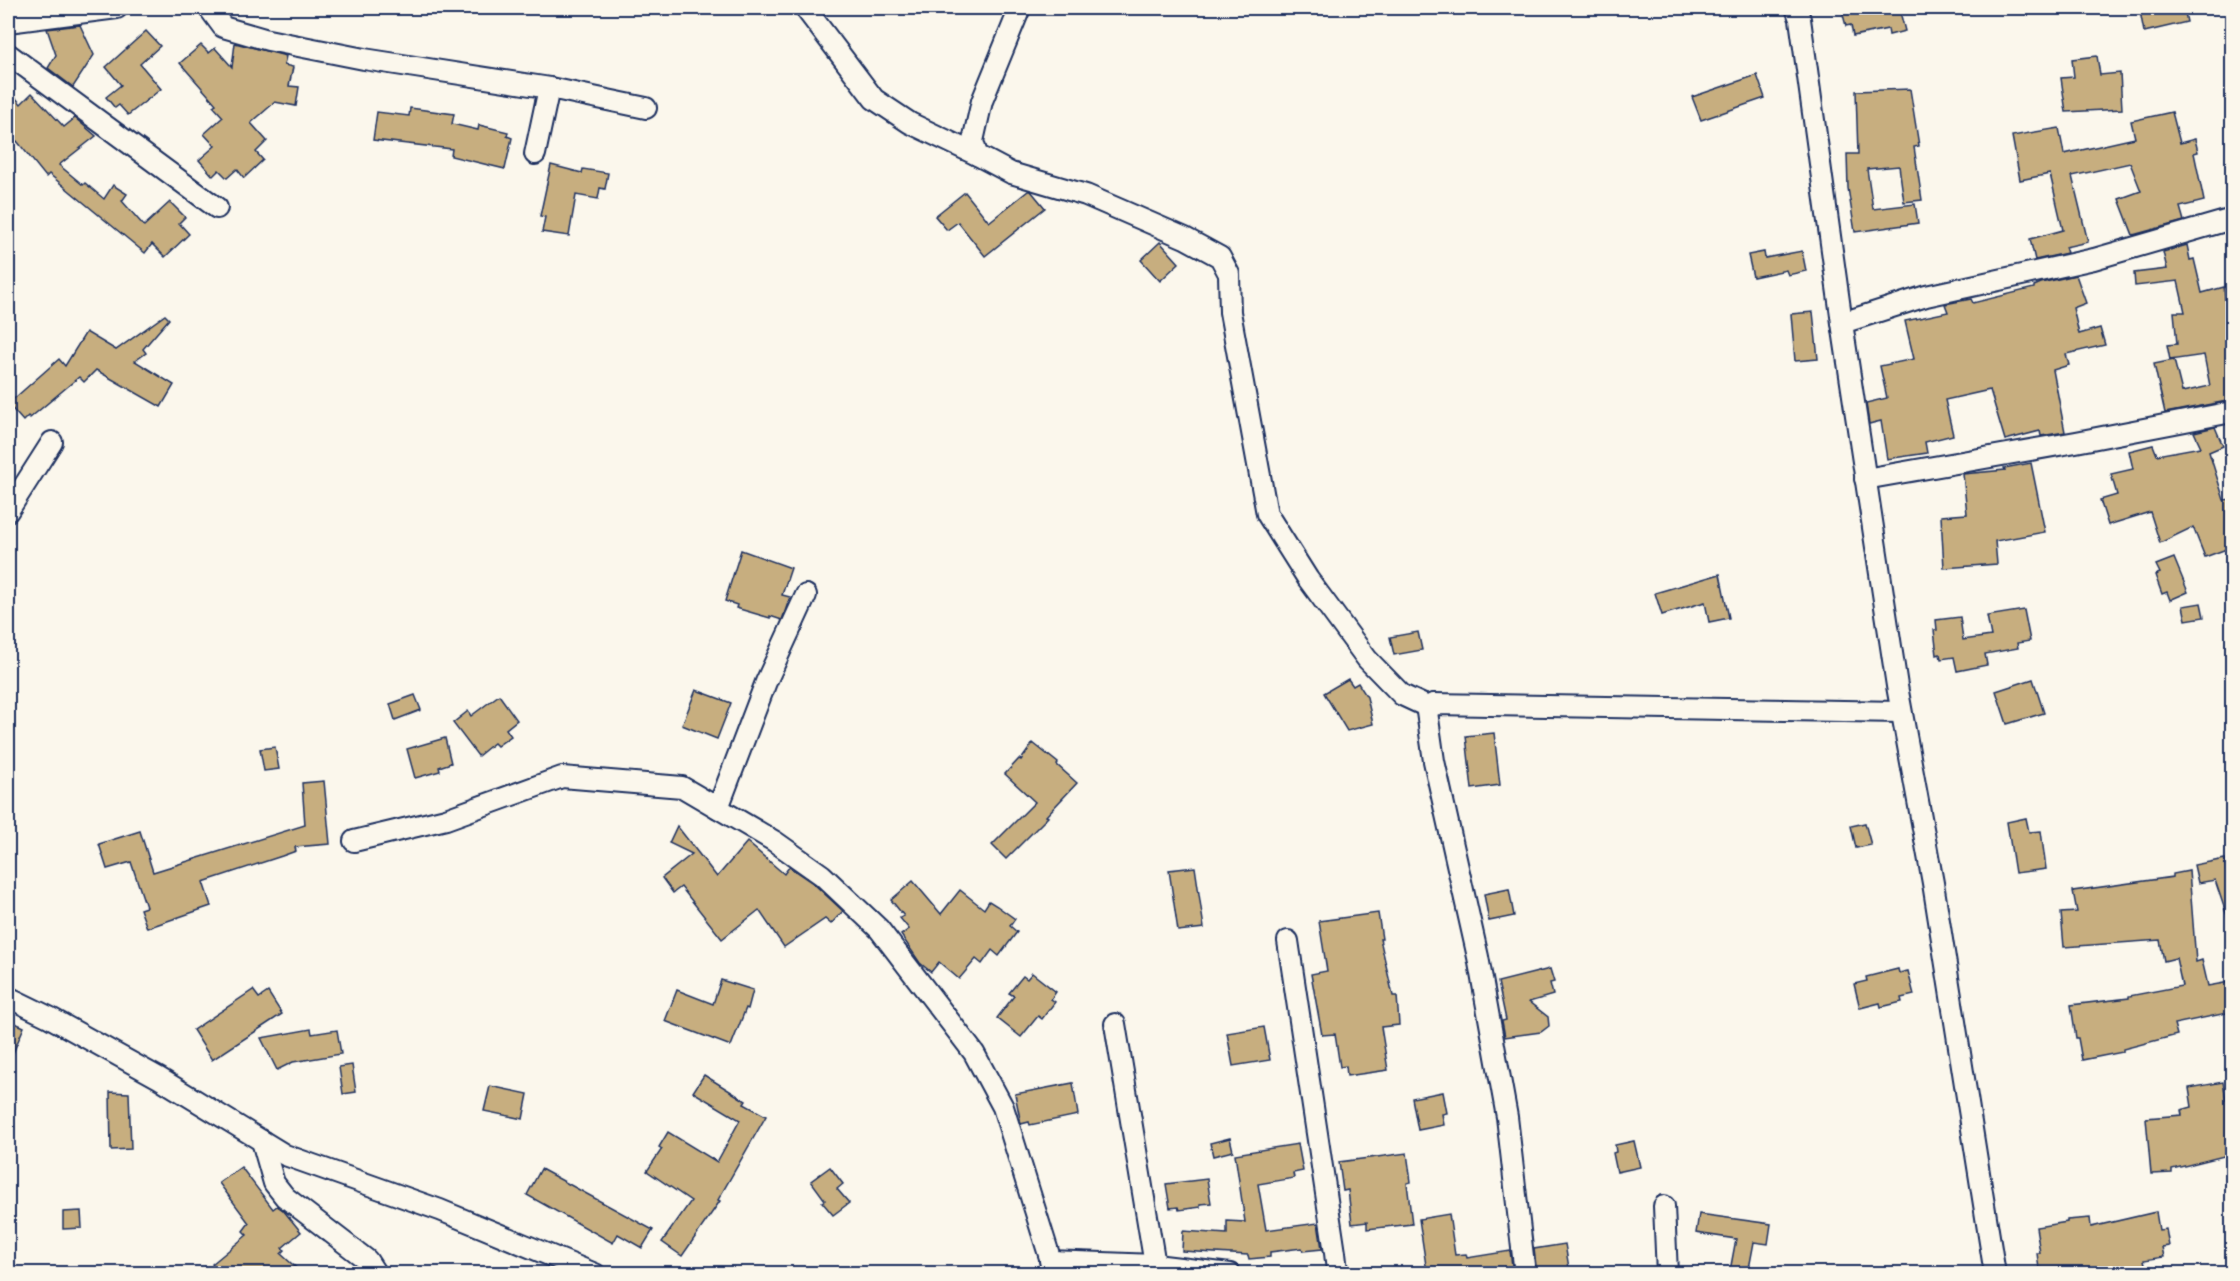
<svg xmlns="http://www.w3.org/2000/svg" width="2240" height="1281" font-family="'Gochi Hand',sans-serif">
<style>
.building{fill:#c7ae7f;stroke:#1b2f5e;stroke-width:1.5}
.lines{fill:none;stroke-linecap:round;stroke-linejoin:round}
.minor-casing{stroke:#1b2f5e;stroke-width:24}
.minor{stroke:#fbf7ec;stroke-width:20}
</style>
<rect width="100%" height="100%" fill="#fbf7ec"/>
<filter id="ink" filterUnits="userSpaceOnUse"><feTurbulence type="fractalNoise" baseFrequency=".0167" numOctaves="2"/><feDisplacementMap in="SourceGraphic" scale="12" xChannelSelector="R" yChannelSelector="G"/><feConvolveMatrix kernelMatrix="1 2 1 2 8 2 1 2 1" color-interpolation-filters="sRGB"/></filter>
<g filter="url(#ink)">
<g class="building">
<polygon points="1850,8 1899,8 1905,31 1889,35 1888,29 1853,36 1851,25 1846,26 1842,11 1850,9"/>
<polygon points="2155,8 2184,8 2187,22 2144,32 2140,11"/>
<polygon points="80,25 94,55 73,87 48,68 56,55 47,29"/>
<polygon points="146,31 160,46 140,64 161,89 128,115 119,105 115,108 106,97 121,85 106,67"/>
<polygon points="235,43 286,56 284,65 293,67 289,86 299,87 296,106 275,102 251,123 267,141 256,152 263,160 244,178 237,169 227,178 219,170 213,176 199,160 215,146 204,134 223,117 213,106 216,104 180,63 201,45 209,53 215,48 232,67"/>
<polygon points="2097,56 2100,75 2120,73 2122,109 2066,112 2061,78 2074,77 2072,59"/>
<polygon points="1757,75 1765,98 1701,120 1692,97"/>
<polygon points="8,89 21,104 32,93 64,127 75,118 96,136 59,165 83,185 85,183 104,199 113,185 127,194 122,201 144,226 170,202 185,217 179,223 189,234 165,257 152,244 145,253 49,174 46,177 17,141 8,149"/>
<polygon points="1910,89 1919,146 1914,147 1922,200 1904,202 1899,166 1867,169 1873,209 1915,204 1918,223 1855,232 1848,188 1847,154 1858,154 1856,91"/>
<polygon points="410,108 454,114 452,124 478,130 479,125 508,132 507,136 512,138 505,169 451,156 452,149 373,140 377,112 409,116"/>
<polygon points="2172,112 2180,143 2195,139 2198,152 2194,153 2204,201 2180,207 2184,221 2133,235 2119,199 2141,191 2130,163 2072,176 2088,242 2065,247 2067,253 2035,260 2030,239 2063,230 2050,174 2020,180 2012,136 2059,128 2064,154 2135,138 2131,121"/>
<polygon points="551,165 582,173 583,169 608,173 605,189 600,188 598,199 576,195 569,236 542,232 545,217 540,216"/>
<polygon points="1028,191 1031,191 1045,208 985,256 958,222 947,230 935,216 965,192 989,222"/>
<polygon points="1160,242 1179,263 1160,281 1141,260"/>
<polygon points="2187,245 2190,260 2194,259 2202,293 2224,287 2230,352 2232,352 2232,400 2165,413 2154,364 2174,360 2182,392 2210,386 2204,355 2170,360 2167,345 2177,344 2174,312 2185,312 2178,281 2135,286 2134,273 2167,269 2163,252"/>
<polygon points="1802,251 1806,271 1788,275 1786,270 1753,277 1748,255 1764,252 1765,258"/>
<polygon points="2076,275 2086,303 2073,308 2079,334 2100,328 2105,345 2066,354 2069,365 2053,370 2065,432 2041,436 2040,431 2005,440 1990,390 1945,400 1953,435 1925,442 1927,453 1887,459 1881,421 1869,424 1866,403 1887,398 1880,366 1914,359 1905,321 1948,312 1945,304 1971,299 1973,303 2034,288 2034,286 2041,283"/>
<polygon points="1813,312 1818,359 1795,361 1791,314"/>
<polygon points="165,315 169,319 143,349 146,353 135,361 174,385 161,407 96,370 84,382 79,377 30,418 28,416 23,421 8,404 59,359 65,366 86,332 116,350"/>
<polygon points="2215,427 2223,446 2209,452 2224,500 2232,499 2232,547 2205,557 2193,527 2160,543 2150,512 2108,525 2100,500 2117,495 2111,474 2133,469 2129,451 2153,445 2157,455 2201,447 2194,432"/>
<polygon points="2031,463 2045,532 1995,541 1997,564 1944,568 1941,516 1967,514 1963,474 2005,470 2004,468"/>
<polygon points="741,550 791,568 782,595 790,597 782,620 770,616 770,618 736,608 737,605 725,601"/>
<polygon points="2174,558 2188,592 2170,600 2167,592 2162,594 2155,575 2160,573 2156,565"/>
<polygon points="1720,574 1729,618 1709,622 1705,602 1662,615 1655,593"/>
<polygon points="2201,603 2204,617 2186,620 2183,606"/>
<polygon points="2024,610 2030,641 2017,643 2018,648 1985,654 1987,665 1957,671 1954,657 1941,659 1940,654 1937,655 1934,630 1937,630 1936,620 1960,617 1963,640 1991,636 1987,616"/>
<polygon points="1418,632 1422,650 1394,655 1390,637"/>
<polygon points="1348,679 1353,686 1358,683 1367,697 1373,724 1347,731 1324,693"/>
<polygon points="2033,679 2044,713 2007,724 1996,691"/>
<polygon points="696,690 731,703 717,739 682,725"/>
<polygon points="415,695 421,710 395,720 390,704"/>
<polygon points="499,695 517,720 506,729 511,736 497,746 494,743 478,756 453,723 468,711 471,716"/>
<polygon points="1494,733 1500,785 1472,789 1466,736"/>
<polygon points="445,738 451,763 439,767 440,771 415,778 407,749"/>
<polygon points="1033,743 1058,763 1057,765 1077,783 1046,816 1048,817 1006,859 992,845 1035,802 1005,774 1019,759 1021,760"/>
<polygon points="275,747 279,769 264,771 260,749"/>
<polygon points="324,781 330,844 295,847 296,851 282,856 203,882 211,906 147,928 140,909 146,907 131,862 107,869 99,844 140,831 153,872 305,825 302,783"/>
<polygon points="2026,818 2029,832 2041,831 2046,869 2015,873 2007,822"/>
<polygon points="1865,823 1871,845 1856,848 1851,826"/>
<polygon points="677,826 717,877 747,842 784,874 789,867 814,884 843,911 831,924 825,919 784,947 759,910 722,939 681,887 673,893 662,878 692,854 669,843"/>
<polygon points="2225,859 2226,871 2232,869 2232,922 2229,922 2215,880 2198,883 2194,865"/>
<polygon points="1195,867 1204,928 1178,931 1169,870"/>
<polygon points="2189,871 2196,962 2202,960 2208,986 2230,982 2230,985 2232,985 2232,1012 2174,1024 2177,1035 2123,1049 2123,1052 2082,1060 2078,1038 2076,1038 2071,1005 2129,998 2129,996 2182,986 2176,958 2164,961 2160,940 2064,947 2061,913 2077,912 2073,891 2173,877 2173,874"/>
<polygon points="913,881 941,914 960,890 984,909 989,901 997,906 1015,919 1010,926 1017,932 999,956 992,950 982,964 976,959 959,979 939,962 931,972 920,963 901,935 909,929 900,918 904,916 891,900"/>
<polygon points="1509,889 1514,916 1489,921 1484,894"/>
<polygon points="1378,913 1382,939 1380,939 1393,996 1397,996 1399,1025 1381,1027 1388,1070 1347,1076 1346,1066 1340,1067 1335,1034 1322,1035 1311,974 1327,971 1319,921"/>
<polygon points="1550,969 1554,982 1550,983 1553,995 1529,1002 1548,1017 1549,1026 1541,1032 1505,1037 1502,1021 1506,1020 1498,982"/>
<polygon points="1898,969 1899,973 1908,971 1914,995 1901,998 1902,1002 1881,1007 1880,1003 1860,1008 1854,984 1867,981 1866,977"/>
<polygon points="1032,973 1056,992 1051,999 1055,1002 1042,1019 1038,1016 1021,1037 997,1018 1014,996 1009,993 1023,976 1027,979"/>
<polygon points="721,980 753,990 748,1009 746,1008 731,1046 665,1021 677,990 713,1004"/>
<polygon points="253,990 259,998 268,992 282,1014 212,1060 193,1030"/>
<polygon points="8,1020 24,1027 8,1065"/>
<polygon points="1264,1027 1270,1060 1233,1066 1227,1033"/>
<polygon points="311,1029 312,1034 337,1030 341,1054 293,1062 277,1070 261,1038"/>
<polygon points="352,1065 356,1092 343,1094 339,1067"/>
<polygon points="704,1075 746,1101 744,1104 766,1116 718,1200 720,1201 682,1256 662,1242 691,1201 647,1171 662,1149 659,1147 668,1132 717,1162 740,1120 693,1092"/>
<polygon points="2223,1082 2226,1100 2232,1098 2232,1154 2172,1169 2172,1173 2151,1174 2146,1118 2182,1115 2181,1110 2192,1107 2189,1088"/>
<polygon points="1073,1083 1078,1115 1030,1125 1029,1122 1021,1124 1015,1094"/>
<polygon points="490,1086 528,1094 523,1119 484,1111"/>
<polygon points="110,1092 129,1093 131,1149 111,1150"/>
<polygon points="1443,1092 1447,1113 1442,1114 1444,1125 1418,1130 1412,1098"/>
<polygon points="1230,1138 1233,1151 1213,1156 1210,1143"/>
<polygon points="1634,1141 1640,1167 1617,1172 1613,1153 1616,1152 1615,1145"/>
<polygon points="1298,1144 1303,1171 1293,1173 1294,1178 1258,1184 1266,1230 1318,1223 1322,1249 1303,1251 1302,1248 1270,1252 1270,1257 1249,1259 1248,1255 1182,1251 1183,1231 1227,1234 1227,1221 1245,1222 1235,1154"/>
<polygon points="1407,1153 1411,1182 1407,1183 1412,1224 1367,1229 1367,1222 1352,1224 1348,1190 1343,1191 1339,1162"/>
<polygon points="241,1167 273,1209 277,1206 283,1210 301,1232 282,1248 285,1250 281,1254 303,1274 220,1274 212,1264 247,1235 243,1231 249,1223 219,1183"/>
<polygon points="830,1167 843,1184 837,1189 849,1203 833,1215 822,1202 825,1200 811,1181"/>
<polygon points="541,1169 653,1230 642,1248 618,1234 613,1243 527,1195"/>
<polygon points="1207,1179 1211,1203 1200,1204 1200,1207 1179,1210 1178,1207 1170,1208 1166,1184"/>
<polygon points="81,1211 82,1228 63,1229 63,1212"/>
<polygon points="2156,1212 2159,1230 2166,1229 2169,1246 2162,1247 2164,1257 2144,1260 2147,1271 2131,1274 2108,1274 2108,1272 2084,1274 2083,1267 2043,1273 2042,1268 2039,1269 2037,1253 2040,1253 2036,1227 2067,1222 2067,1220 2090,1218 2091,1227"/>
<polygon points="1449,1214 1455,1255 1466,1254 1467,1258 1510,1251 1513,1273 1445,1274 1445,1270 1427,1272 1419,1219"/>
<polygon points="1699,1214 1771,1224 1768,1244 1754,1242 1748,1274 1730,1271 1736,1239 1696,1233"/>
<polygon points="1565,1244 1570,1274 1537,1274 1534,1249"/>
</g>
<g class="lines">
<g class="minor-casing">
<g id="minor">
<polyline points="209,8 223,27 268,40 364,59 550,88 646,108"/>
<polyline points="805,8 874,99 910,123 977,155"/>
<polyline points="1020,8 982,101 973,141 977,155 1011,173 1086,195 1185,238 1220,257 1229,274 1230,312 1267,514 1308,579 1367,659 1402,695 1430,708"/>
<polyline points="1796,8 1800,19 1842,323 1897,686 1933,883 1995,1274"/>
<polyline points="8,22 117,8"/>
<polyline points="8,54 217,208"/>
<polyline points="535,154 549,88"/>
<polyline points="1842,323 1926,296 2094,259 2232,219"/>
<polyline points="1865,479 2076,442 2232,412"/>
<polyline points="8,511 52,442"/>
<polyline points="718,808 766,682 806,595"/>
<polyline points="354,841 446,819 562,777 682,787 774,841 822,875 879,929 974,1053 1003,1107 1055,1274"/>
<polyline points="1288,941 1335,1253 1337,1271 1335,1274"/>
<polyline points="8,997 49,1017 159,1078 285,1155 440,1210 595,1274"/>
<polyline points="1115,1024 1155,1265"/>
<polyline points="262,1141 274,1183 285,1197 367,1260 376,1274"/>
<polyline points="1664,1206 1667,1274"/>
<polyline points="1050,1261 1155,1265 1230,1274"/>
<polyline points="1525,1274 1507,1117 1478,957 1434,761 1427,712 1433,704 1901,712"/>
</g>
</g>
<use href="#minor" class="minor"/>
</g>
</g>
<rect width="2240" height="1281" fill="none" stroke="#fbf7ec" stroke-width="30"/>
<rect x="15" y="15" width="2210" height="1251" fill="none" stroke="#1b2f5e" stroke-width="2" filter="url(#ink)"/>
</svg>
